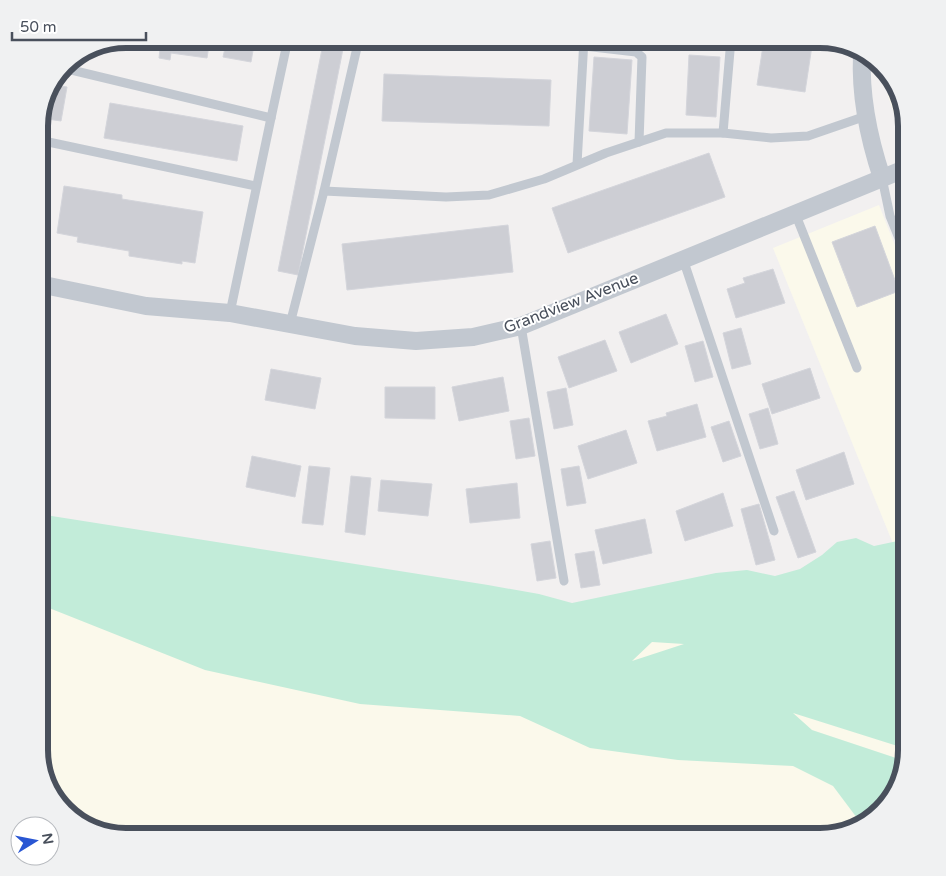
<svg xmlns="http://www.w3.org/2000/svg" width="946" height="876" font-family="'Varela Round',sans-serif">
<style>
.commercial{fill:#fbf9eb}
.green{fill:#c2ecd9;fill-rule:evenodd}
.building{fill:#cdced4;stroke:#d4d5db}
.lines{fill:none;stroke-linecap:round;stroke-linejoin:round}
.lane{stroke:#c2c8d0;stroke-width:9}
.street{stroke:#c2c8d0;stroke-width:18}
.labels{text-anchor:middle;dominant-baseline:central;stroke-width:4;stroke-linejoin:round;paint-order:stroke}
.street-label{font-size:16px;fill:#49505c;stroke:#fff}
.rim{fill:none;stroke:#49505c;stroke-width:6}
</style>
<rect width="100%" height="100%" fill="#f2f0f0"/>
<g class="commercial">
<polygon points="885,72 907,120 907,140 904,142 888,96"/>
<polygon points="879,205 907,276 907,549 896,551 773,248"/>
<polygon points="907,556 907,750 901,784 882,812 826,837 126,837 92,831 64,812 39,756 39,605 297,656"/>
</g>
<path class="green" d="M39,514L488,585L539,594L572,603L716,573L747,570L775,576L800,569L822,555L837,542L856,538L874,546L907,539V749L793,713L812,730L896,758L906,757L901,784L882,812L860,822L833,786L793,766L678,760L590,748L520,716L360,704L205,670L39,604ZM652,642L684,644L632,661Z"/>
<g class="building">
<polygon points="126,39 210,39 207,58 171,53 170,60 159,58 160,49 117,42"/>
<polygon points="227,39 255,39 251,62 223,57"/>
<polygon points="324,39 345,39 298,275 278,271"/>
<polygon points="764,39 813,39 805,92 757,85"/>
<polygon points="689,55 720,57 716,117 686,115"/>
<polygon points="594,57 632,60 627,134 589,131"/>
<polygon points="384,74 551,80 549,126 382,121"/>
<polygon points="50,84 67,87 61,121 40,118"/>
<polygon points="110,103 243,126 237,161 104,138"/>
<polygon points="709,153 725,197 568,253 552,208"/>
<polygon points="39,181 44,182 39,214"/>
<polygon points="64,186 122,195 122,199 203,212 195,263 182,261 182,264 129,256 129,251 77,242 78,237 57,233"/>
<polygon points="508,225 513,272 347,290 342,244"/>
<polygon points="875,226 899,291 857,307 832,242"/>
<polygon points="773,269 785,303 736,318 727,289 745,283 743,278"/>
<polygon points="666,314 678,344 631,363 619,332"/>
<polygon points="741,328 751,364 732,369 723,333"/>
<polygon points="605,340 617,371 569,388 558,357"/>
<polygon points="703,341 713,377 695,382 685,346"/>
<polygon points="810,368 820,398 772,414 762,384"/>
<polygon points="271,369 321,378 315,409 265,400"/>
<polygon points="503,377 509,411 459,421 452,387"/>
<polygon points="385,387 435,387 435,419 385,418"/>
<polygon points="566,388 573,425 554,429 547,392"/>
<polygon points="697,404 706,437 657,451 648,421 667,416 666,413"/>
<polygon points="768,408 778,444 760,449 749,414"/>
<polygon points="529,418 535,456 516,459 510,421"/>
<polygon points="729,421 741,456 723,462 711,427"/>
<polygon points="626,430 637,463 588,479 578,446"/>
<polygon points="844,452 854,484 806,500 796,470"/>
<polygon points="252,456 301,466 295,497 246,487"/>
<polygon points="309,466 330,468 323,525 302,523"/>
<polygon points="579,466 586,503 567,506 561,469"/>
<polygon points="351,476 371,478 365,535 345,532"/>
<polygon points="381,480 432,484 428,516 378,511"/>
<polygon points="517,483 520,518 470,523 466,489"/>
<polygon points="794,491 816,552 798,558 776,497"/>
<polygon points="723,493 733,526 685,541 676,511"/>
<polygon points="759,504 775,560 756,565 741,509"/>
<polygon points="645,519 652,553 603,564 595,530"/>
<polygon points="550,541 556,578 537,581 531,544"/>
<polygon points="594,551 600,585 581,588 575,554"/>
</g>
<g class="lines">
<g class="lane">
<polyline points="479,39 537,39"/>
<polyline points="584,46 636,52 642,57 639,142"/>
<polyline points="63,68 271,118 230,313"/>
<polyline points="271,118 288,39"/>
<polyline points="723,133 731,39"/>
<polyline points="39,140 256,186"/>
<polyline points="577,164 584,39"/>
<polyline points="882,178 890,216 907,258"/>
<polyline points="324,191 446,197 489,195 544,179 606,153 666,133 723,133 771,138 808,136 866,116"/>
<polyline points="795,213 857,368"/>
<polyline points="683,259 774,531"/>
<polyline points="290,324 324,191 359,39"/>
<polyline points="521,326 564,581"/>
</g>
<g class="street">
<path d="M862,55C860,97 869,139 882,178"/>
<polyline points="39,284 146,306 230,313 355,336 416,341 473,337 521,326 907,168"/>
</g>
</g>
<g class="labels">
<g class="street-label">
<text transform="translate(571 303) rotate(-21)">Grandview Avenue</text>
</g>
</g>
<path d="M0 0H946V876H0ZM126 48H820A78 78 0 0 1 898 126V750A78 78 0 0 1 820 828H126A78 78 0 0 1 48 750V126A78 78 0 0 1 126 48Z" fill="#f0f1f2" fill-rule="evenodd"/>
<path class="rim" d="M126 48H820A78 78 0 0 1 898 126V750A78 78 0 0 1 820 828H126A78 78 0 0 1 48 750V126A78 78 0 0 1 126 48Z"/>
<g transform="translate(35 841) rotate(80)"><circle r="24" fill="#ffffff" stroke="#b6b9be"/>
<path d="M0-4L9 19L0 12L-9 19Z" fill="#2956d3"/>
<text y="-8" font-size="14" font-weight="bold" text-anchor="middle" fill="#49505c">N</text>
</g>
<path d="M12 32v8h134v-8" fill="none" stroke="#49505c" stroke-width="2.5"/>
<text x="20" y="32" font-size="15" fill="#49505c" stroke="#ffffff" stroke-width="4" paint-order="stroke">50 m</text>
</svg>
